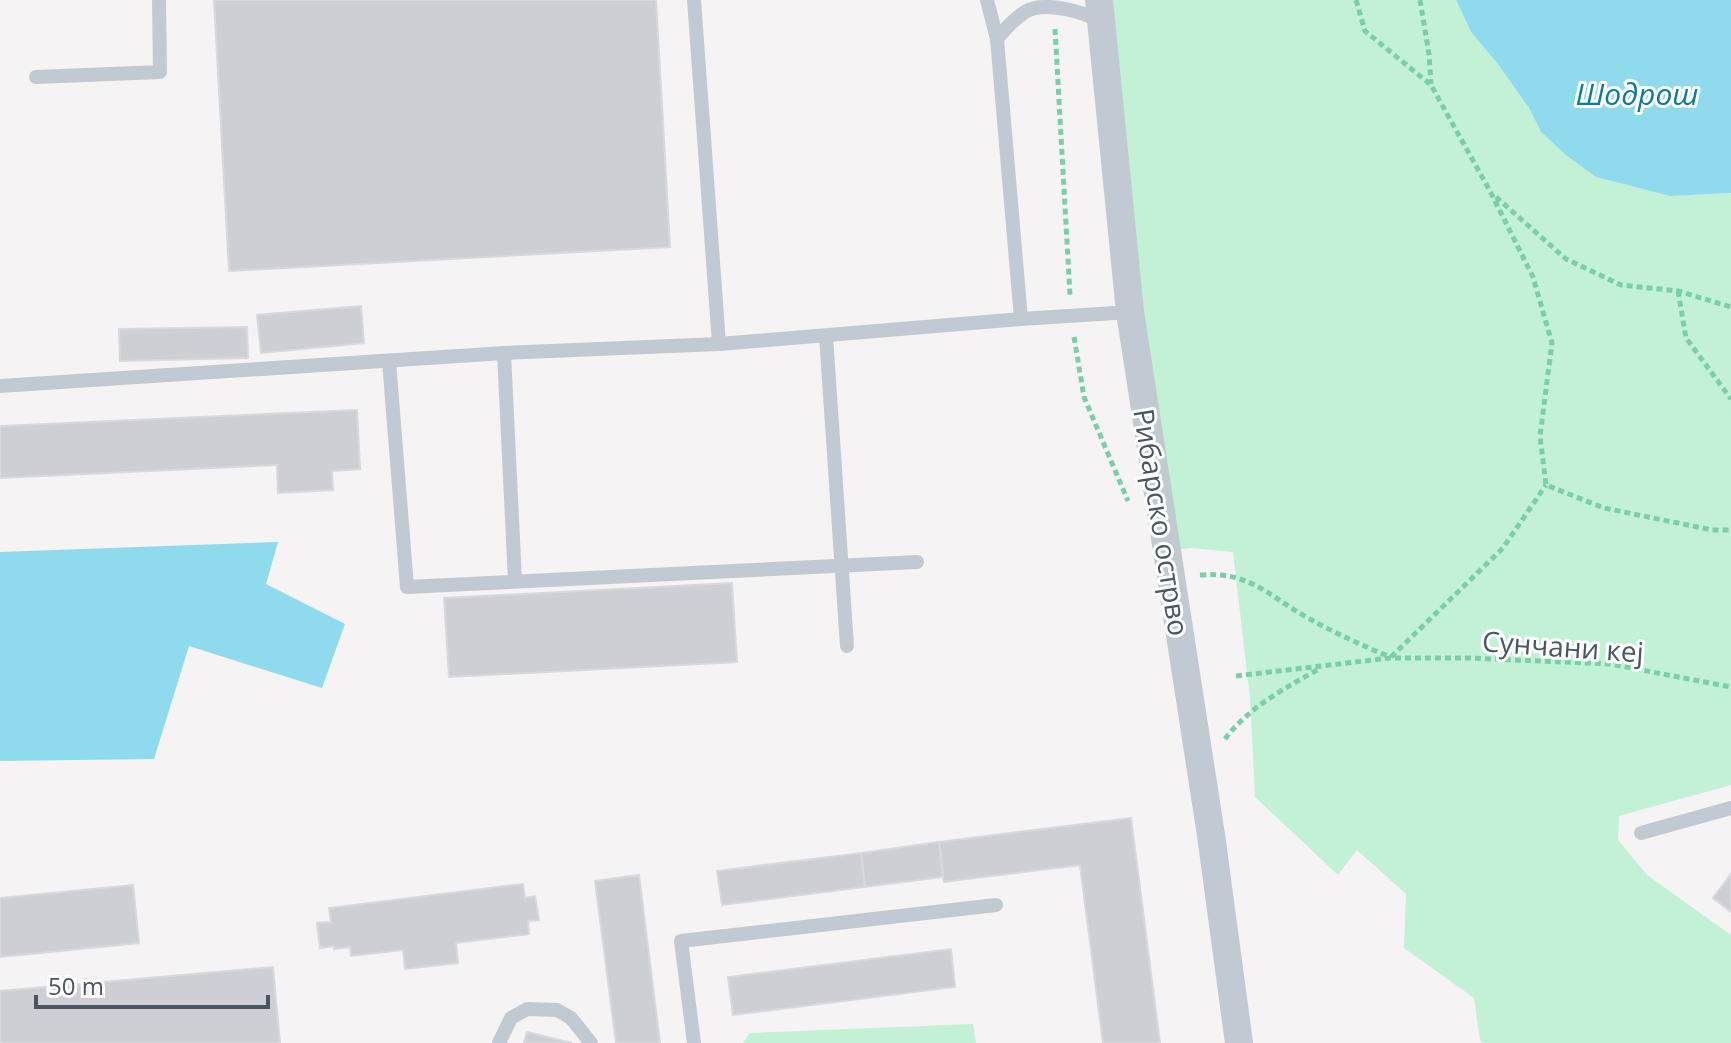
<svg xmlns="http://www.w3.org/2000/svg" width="1731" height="1043" font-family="'Open Sans',sans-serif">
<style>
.green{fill:#c3f1d5}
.water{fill:#90daee}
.building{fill:#cdcfd5;stroke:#d7d9de;stroke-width:2}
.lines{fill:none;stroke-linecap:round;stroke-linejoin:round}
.path{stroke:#7ad0a6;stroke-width:5;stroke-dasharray:6 4;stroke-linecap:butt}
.lane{stroke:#c1cad2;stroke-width:14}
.street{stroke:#c1cad2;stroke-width:28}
.labels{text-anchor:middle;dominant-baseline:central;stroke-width:6;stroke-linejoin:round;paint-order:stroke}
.street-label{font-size:28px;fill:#4a5661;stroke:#fff}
.water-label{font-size:30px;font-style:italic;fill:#0c7c9b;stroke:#fff}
</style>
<rect width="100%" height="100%" fill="#f5f3f3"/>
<g class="green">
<polygon points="1111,0 1456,0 1471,32 1497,63 1529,108 1541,132 1567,156 1596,177 1670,196 1731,193 1731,785 1619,816 1618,840 1647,875 1731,935 1731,1043 1483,1043 1480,1040 1474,998 1404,948 1406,894 1357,850 1338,875 1255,797 1250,698 1233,552 1191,548 1168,551"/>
<polygon points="973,1024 976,1043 743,1043 750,1033"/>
</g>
<g class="water">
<polygon points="1456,0 1731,0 1731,193 1670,196 1596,177 1567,156 1541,132 1529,108 1497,63 1471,32"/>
<polygon points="278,542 266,584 345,624 322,688 189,646 154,759 0,761 0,552"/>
</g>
<g class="building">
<polygon points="214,0 656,0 670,247 229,271"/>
<polygon points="361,306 364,343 261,353 257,315"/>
<polygon points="247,327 248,358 120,361 119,329"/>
<polygon points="357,410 360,469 332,471 333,490 278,493 277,465 0,478 0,426"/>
<polygon points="732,583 737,662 449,677 444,598"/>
<polygon points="1131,818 1160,1043 1103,1043 1080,865 944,882 943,877 939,842"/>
<polygon points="939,842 943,877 865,887 861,853"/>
<polygon points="861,853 865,887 722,905 717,871"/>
<polygon points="1731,874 1731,912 1713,898"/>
<polygon points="639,875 660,1043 616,1043 595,881"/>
<polygon points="523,884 525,898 535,896 539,920 528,921 529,934 456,943 458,963 405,969 403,950 351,956 350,947 334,949 334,946 320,948 317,923 331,922 329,908"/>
<polygon points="133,885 139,943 0,957 0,898"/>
<polygon points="951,949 955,987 733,1015 728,977"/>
<polygon points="273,967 280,1043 0,1043 0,991"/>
<polygon points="527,1032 572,1043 524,1043"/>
</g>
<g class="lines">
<g class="path">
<polyline points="1356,0 1365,31 1431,85 1491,193 1533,277 1552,343 1540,436 1546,485 1604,508 1712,530 1731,530"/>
<polyline points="1420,0 1429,54 1431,84"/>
<polyline points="1055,29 1070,295"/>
<polyline points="1496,197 1566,259 1621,285 1678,291 1731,307"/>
<polyline points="1678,291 1686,338 1731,399"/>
<polyline points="1074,337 1084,397 1128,501"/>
<path d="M1200,575C1249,571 1268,595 1306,617C1333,632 1361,645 1390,657"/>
<polyline points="1391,657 1503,548 1546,485"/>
<polyline points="1236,676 1390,658 1470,658 1610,664 1731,687"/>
<path d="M1225,739C1249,707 1285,688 1319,669"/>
</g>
<g class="lane">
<polyline points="694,0 719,344"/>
<polyline points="987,0 997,39 1021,319"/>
<path d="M997,39C1005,29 1014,19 1025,12C1045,0 1082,12 1101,21"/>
<polyline points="36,77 160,72 159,0"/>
<polyline points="826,336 847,646"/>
<polyline points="504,353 515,581"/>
<polyline points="389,361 407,587 917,562"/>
<polyline points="0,386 504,353 719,344 1021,319 1130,312"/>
<polyline points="1641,833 1731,808"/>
<polyline points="499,1043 511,1018 527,1009 557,1010 571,1018 591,1043"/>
<polyline points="694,1043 681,941 996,905"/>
</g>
<polyline class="street" points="1099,0 1130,312 1211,835 1239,1043"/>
</g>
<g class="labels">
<g class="street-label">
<text transform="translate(1162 522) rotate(81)">Рибарско острво</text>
<text transform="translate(1563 646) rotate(4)">Сунчани кеј</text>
</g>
<g class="water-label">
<text x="1637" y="93">Шодрош</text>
</g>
</g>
<path d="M36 995v12h232v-12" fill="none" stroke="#4a5661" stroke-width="4"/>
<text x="48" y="995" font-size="24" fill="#4a5661" stroke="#ffffff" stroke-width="6" paint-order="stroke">50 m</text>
</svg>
